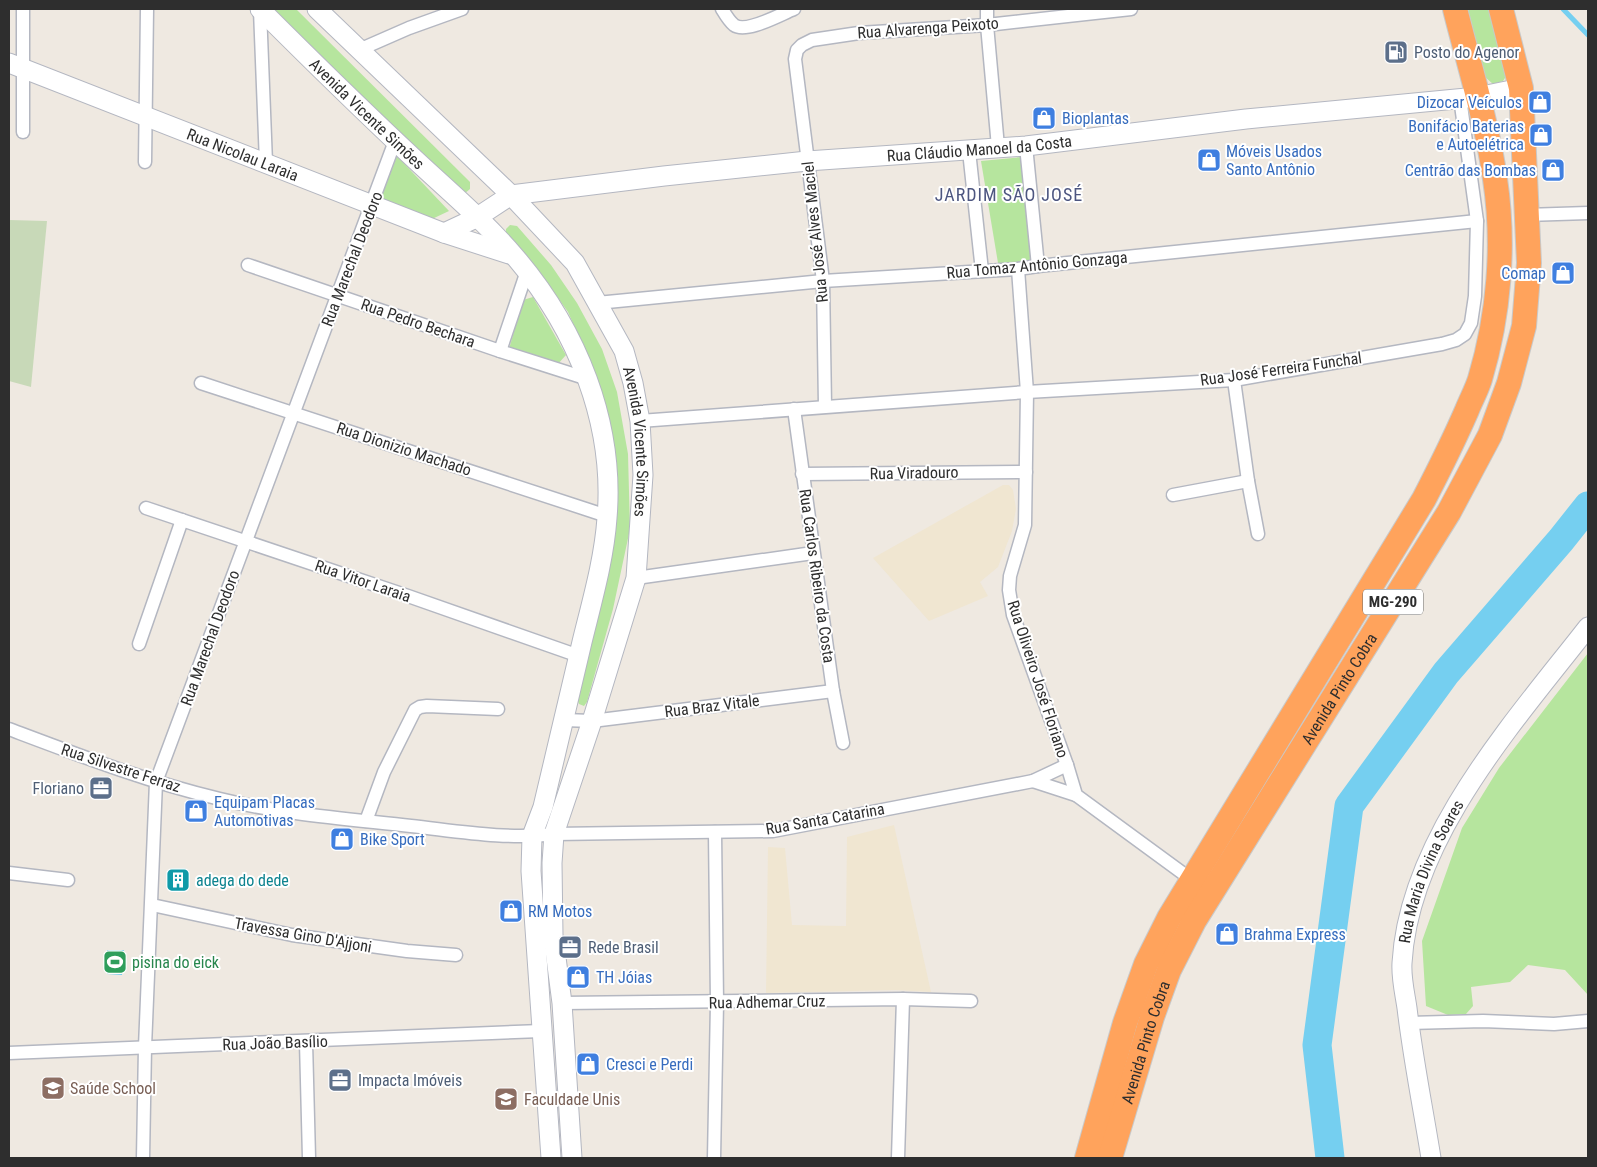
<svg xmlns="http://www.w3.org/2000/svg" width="1597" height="1167" font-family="'Roboto Condensed',sans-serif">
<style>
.education{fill:#f0e6d1}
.green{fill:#b6e59e}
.cemetery{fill:#c8d9b8}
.water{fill:#75cff0}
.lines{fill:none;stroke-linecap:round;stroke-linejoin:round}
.stream{stroke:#75cff0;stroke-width:5}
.river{stroke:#75cff0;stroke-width:29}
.street-casing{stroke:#b4b7c1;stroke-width:15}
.secondary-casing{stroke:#b4b7c1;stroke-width:21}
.highway-casing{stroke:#c9c9c9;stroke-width:26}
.street{stroke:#fff;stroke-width:12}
.secondary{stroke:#fff;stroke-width:19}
.highway{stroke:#ffa35c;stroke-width:24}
.labels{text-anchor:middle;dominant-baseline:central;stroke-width:4;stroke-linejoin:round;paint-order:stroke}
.shield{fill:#fff;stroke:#6d6d6d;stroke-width:1}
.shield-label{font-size:15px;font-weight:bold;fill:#2e2e2e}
.street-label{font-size:16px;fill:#2e2e2e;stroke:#fff}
.service-label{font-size:16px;fill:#4e5e75;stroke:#fff;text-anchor:start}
.shop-label{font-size:16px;fill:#366cbe;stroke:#fff;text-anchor:start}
.culture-label{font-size:16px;fill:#0d838f;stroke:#fff;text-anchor:start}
.leisure-label{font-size:16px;fill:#27864d;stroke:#fff;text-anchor:start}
.education-label{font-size:16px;fill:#785e54;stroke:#fff;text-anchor:start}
.neighbourhood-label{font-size:18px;letter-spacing:1px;fill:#4d5680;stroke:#fff}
</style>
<rect width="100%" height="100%" fill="#efe9e1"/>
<g class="education">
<polygon points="1003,485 1009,485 1013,490 1016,509 1012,531 998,567 980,582 988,596 929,621 873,558"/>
<polygon points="894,825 931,992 896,990 766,993 768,847 785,848 792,925 846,926 847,837"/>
</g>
<g class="green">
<polygon points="274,9 296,9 470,182 470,189 464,194 459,192"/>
<polygon points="1468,9 1493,9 1509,72 1503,81 1493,84 1485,77"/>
<polygon points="397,156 449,211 432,219 380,200"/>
<polygon points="1022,157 1035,264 999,269 981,161"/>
<polygon points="510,225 517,226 551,265 577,303 602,349 617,392 628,454 630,529 613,609 587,702 584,706 579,704 577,699 614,527 589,360 568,312 540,273 506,236 506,229"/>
<polygon points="533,297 566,355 557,365 509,349 523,300"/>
<polygon points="1588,653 1588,995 1565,970 1528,965 1510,982 1471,987 1473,1006 1466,1014 1448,1015 1426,1006 1422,941 1462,828 1499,768"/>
</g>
<polygon class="cemetery" points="9,220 47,221 31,387 9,381"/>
<polygon class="water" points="107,950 124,950 122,975 107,974"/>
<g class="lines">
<polyline class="stream" points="1563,9 1588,35"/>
<polyline class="river" points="1330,1158 1317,1045 1349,806 1446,673 1561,540 1588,506"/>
<g class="street-casing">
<g id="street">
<polyline points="23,9 23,132"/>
<path d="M722,9C725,14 729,21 734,25C746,34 781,14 794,9"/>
<polyline points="987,9 987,25 998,147"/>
<polyline points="260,10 266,163"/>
<polyline points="361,49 409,28 462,9"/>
<polyline points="1026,146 1038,266"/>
<polyline points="969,151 982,271"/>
<polyline points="145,162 147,9"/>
<polyline points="1526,215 1588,213"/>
<polyline points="248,265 500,351 588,379"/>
<polyline points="1018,269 1027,392 1025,525 1010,576 1009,590 1013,615 1067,765 1076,795 1192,880"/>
<polyline points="597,303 823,281 1018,269 1038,266 1477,221"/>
<polyline points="500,351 527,271"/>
<polyline points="1234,380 1248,481 1258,534"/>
<polyline points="201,383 607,516"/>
<polyline points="825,406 823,281 795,59 797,50 802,45 812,40 859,33 987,25 1131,9"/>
<polyline points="794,409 833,691 843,743"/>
<polyline points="640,421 1027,392 1234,380 1442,344 1456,340 1465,334 1471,323 1475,296 1477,221 1460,98"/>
<polyline points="802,474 1026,472"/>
<polyline points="1173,495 1248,481"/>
<polyline points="146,508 408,596 579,656"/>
<polyline points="636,578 813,553"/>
<polyline points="139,644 182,520"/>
<polyline points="564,720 592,721 833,691"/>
<path d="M9,729C78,755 148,782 220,799C281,814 349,819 411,826C457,831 507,840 554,834L773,831L1033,781L1067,765"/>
<polyline points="1033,781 1076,795"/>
<polyline points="366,821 384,772 415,710 420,707 427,706 498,709"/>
<polyline points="9,873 68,880"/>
<polyline points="152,905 292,935 407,951 456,955"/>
<polyline points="562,1003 903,999 971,1001"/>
<polyline points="1409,1023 1483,1021 1554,1024 1588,1021"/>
<polyline points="306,1042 309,1158"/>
<polyline points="9,1053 541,1031"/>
<polyline points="143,1158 145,1047 156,782 395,141"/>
<polyline points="714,1158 717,1003 715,832"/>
<polyline points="898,1158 903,999"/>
</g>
</g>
<g class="secondary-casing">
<g id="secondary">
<path id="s1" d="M260,9C308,57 358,106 408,153C444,187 484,220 516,258C577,330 615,423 607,518C604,560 592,601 582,642C569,697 556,752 543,807L532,836L531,871L551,1158"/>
<path id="s2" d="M317,9L511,195L575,263L624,351L633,383L640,421L643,475L636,578L592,721L554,834L552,863L553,935L562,1003L572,1158"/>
<path id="s3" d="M9,63L444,233L509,254"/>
<path id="s4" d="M444,233L476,218L511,195L664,176L807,161L1026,146L1246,119L1477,97L1521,88"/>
<path id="s5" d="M1431,1158C1423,1108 1413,1059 1407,1008C1405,994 1401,978 1402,963C1409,838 1514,722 1588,627"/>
</g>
</g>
<g class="highway-casing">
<g id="highway">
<path d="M1087,1158L1125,1023L1146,964L1169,918L1424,499C1439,470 1454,440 1467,410C1471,400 1477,389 1480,379C1499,315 1505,245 1495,179C1487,122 1469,65 1455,9"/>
<path id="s6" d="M1110,1158L1152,1017L1169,970L1194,921L1449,512L1490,435L1509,383L1524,326L1529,263L1521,88L1501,9"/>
</g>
</g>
<use href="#street" class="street"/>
<use href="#secondary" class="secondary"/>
<use href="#highway" class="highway"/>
</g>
<defs>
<g id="fuel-square" transform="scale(1.25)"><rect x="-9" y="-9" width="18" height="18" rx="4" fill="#5c6f8a" stroke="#fff"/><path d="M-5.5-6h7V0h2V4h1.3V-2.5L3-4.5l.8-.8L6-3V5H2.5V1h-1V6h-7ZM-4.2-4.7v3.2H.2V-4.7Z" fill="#fff"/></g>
<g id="shop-square" transform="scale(1.25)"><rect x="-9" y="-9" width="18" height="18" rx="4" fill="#3f7fe0" stroke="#fff"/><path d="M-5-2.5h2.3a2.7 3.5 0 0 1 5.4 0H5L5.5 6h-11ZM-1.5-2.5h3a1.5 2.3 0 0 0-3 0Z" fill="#fff"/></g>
<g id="office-square" transform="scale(1.25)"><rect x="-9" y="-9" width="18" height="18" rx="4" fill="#5c6f8a" stroke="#fff"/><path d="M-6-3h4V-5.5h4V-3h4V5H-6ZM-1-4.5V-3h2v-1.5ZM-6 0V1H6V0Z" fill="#fff"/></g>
<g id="building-square" transform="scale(1.25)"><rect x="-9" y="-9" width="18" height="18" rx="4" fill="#0f9aa8" stroke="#fff"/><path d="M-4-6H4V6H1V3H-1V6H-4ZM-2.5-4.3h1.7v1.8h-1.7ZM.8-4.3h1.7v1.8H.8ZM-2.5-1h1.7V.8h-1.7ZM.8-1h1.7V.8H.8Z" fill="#fff"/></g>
<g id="stadium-square" transform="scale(1.25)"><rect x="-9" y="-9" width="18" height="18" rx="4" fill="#2e9e5b" stroke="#fff"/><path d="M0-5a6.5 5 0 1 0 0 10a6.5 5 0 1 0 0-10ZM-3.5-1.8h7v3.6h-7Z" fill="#fff"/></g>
<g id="school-square" transform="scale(1.25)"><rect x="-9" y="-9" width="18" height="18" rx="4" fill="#8d6e63" stroke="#fff"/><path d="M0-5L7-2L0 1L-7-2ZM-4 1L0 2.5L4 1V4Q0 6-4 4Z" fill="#fff"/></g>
<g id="university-square" transform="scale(1.25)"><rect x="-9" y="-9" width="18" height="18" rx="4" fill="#8d6e63" stroke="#fff"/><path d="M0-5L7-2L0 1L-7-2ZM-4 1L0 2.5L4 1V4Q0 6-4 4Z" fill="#fff"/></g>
</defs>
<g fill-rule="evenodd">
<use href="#fuel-square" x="1396" y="52"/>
<use href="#shop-square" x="1540" y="102"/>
<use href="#shop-square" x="1044" y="118"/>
<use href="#shop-square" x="1541" y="135"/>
<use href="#shop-square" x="1209" y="160"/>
<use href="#shop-square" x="1553" y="170"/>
<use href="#shop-square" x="1563" y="273"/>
<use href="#office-square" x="101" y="788"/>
<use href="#shop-square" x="196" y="811"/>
<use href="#shop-square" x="342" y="839"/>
<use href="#building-square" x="178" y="880"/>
<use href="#shop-square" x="511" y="911"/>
<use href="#shop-square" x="1227" y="934"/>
<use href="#office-square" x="570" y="947"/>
<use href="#stadium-square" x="115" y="962"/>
<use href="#shop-square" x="578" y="977"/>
<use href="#shop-square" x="588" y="1064"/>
<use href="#office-square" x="340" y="1080"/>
<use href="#school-square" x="53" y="1088"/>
<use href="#university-square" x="506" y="1099"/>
</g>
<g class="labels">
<rect class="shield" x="1363" y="589.5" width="60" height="25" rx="4"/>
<g class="shield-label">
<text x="1393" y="602">MG-290</text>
</g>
<g class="street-label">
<text transform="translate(928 28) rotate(-4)">Rua Alvarenga Peixoto</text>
<text stroke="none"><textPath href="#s1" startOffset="150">Avenida Vicente Simões</textPath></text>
<text stroke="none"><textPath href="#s4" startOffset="548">Rua Cláudio Manoel da Costa</textPath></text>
<text stroke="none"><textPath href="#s3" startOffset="251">Rua Nicolau Laraia</textPath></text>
<text transform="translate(815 232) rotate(-96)">Rua José Alves Maciel</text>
<text transform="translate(352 259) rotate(-69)">Rua Marechal Deodoro</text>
<text transform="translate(1037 265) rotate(-5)">Rua Tomaz Antônio Gonzaga</text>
<text transform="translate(418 323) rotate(19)">Rua Pedro Bechara</text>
<text transform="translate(1281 369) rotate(-8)">Rua José Ferreira Funchal</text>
<text stroke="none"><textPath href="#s2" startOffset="555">Avenida Vicente Simões</textPath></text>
<text transform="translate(404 449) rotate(18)">Rua Dionizio Machado</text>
<text transform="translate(914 473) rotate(-1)">Rua Viradouro</text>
<text transform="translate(817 576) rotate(82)">Rua Carlos Ribeiro da Costa</text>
<text transform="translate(363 581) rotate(19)">Rua Vitor Laraia</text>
<text transform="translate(210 638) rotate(-70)">Rua Marechal Deodoro</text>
<text transform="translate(1038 679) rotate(72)">Rua Oliveiro José Floriano</text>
<text stroke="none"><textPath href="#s6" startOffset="526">Avenida Pinto Cobra</textPath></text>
<text transform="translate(712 706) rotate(-7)">Rua Braz Vitale</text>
<text transform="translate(121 768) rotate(18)">Rua Silvestre Ferraz</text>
<text transform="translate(825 819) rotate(-10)">Rua Santa Catarina</text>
<text stroke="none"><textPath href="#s5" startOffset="294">Rua Maria Divina Soares</textPath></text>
<text transform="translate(303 935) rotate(10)">Travessa Gino D'Ajjoni</text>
<text transform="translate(767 1002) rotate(-1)">Rua Adhemar Cruz</text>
<text stroke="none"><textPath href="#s6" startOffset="121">Avenida Pinto Cobra</textPath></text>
<text transform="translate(275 1043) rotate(-2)">Rua João Basílio</text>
</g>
<g class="service-label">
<text x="1414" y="52">Posto do Agenor</text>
<text x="84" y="788" text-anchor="end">Floriano</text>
<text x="588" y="947">Rede Brasil</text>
<text x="358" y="1080">Impacta Imóveis</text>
</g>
<g class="shop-label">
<text x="1522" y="102" text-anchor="end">Dizocar Veículos</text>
<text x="1062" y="118">Bioplantas</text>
<text x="1524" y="126" text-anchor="end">Bonifácio Baterias<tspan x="1524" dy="18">e Autoelétrica</tspan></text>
<text x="1226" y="151">Móveis Usados<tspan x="1226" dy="18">Santo Antônio</tspan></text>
<text x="1536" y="170" text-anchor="end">Centrão das Bombas</text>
<text x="1546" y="273" text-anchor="end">Comap</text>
<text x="214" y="802">Equipam Placas<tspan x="214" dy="18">Automotivas</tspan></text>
<text x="360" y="839">Bike Sport</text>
<text x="528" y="911">RM Motos</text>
<text x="1244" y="934">Brahma Express</text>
<text x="596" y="977">TH Jóias</text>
<text x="606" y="1064">Cresci e Perdi</text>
</g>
<g class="culture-label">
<text x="196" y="880">adega do dede</text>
</g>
<g class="leisure-label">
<text x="132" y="962">pisina do eick</text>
</g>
<g class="education-label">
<text x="70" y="1088">Saúde School</text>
<text x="524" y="1099">Faculdade Unis</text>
</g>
<g class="neighbourhood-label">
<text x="1009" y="194">JARDIM SÃO JOSÉ</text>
</g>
</g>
<rect width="1597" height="1167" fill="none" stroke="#2e2e2e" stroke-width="20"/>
</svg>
